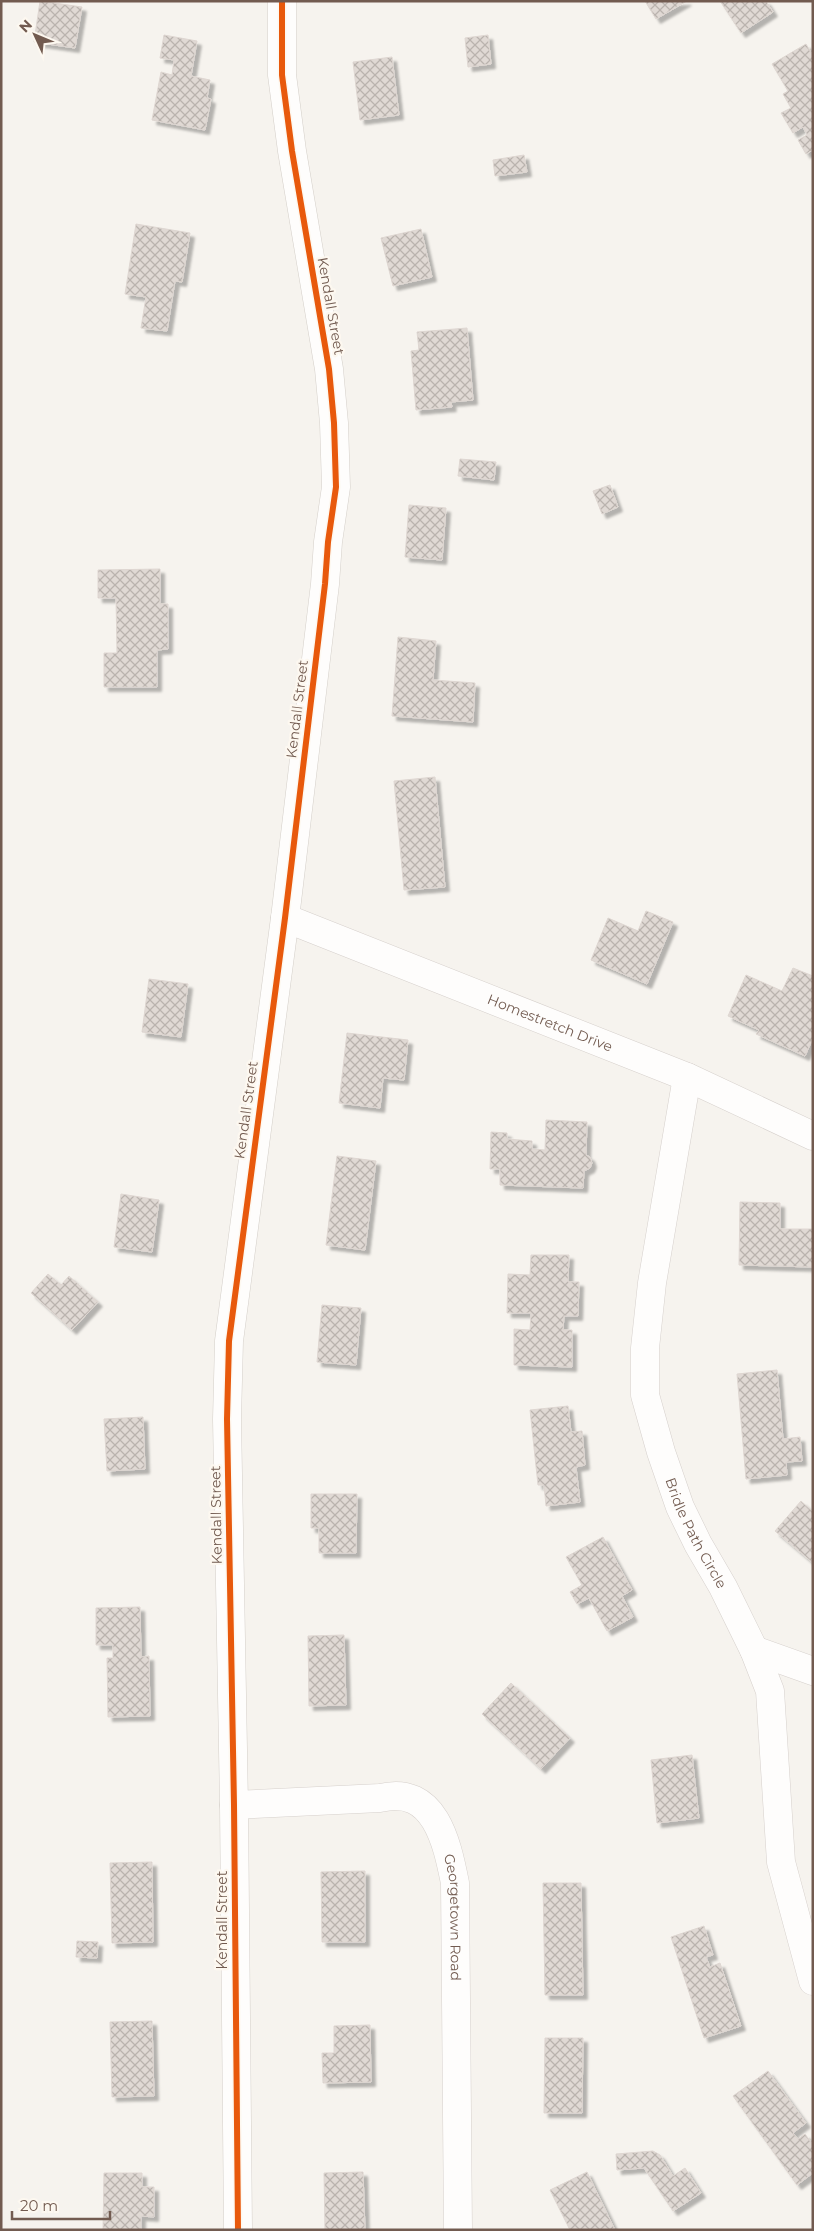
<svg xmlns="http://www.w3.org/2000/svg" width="814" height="2231" font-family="Montserrat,sans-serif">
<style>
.building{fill:url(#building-cross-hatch);stroke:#ded6d1;filter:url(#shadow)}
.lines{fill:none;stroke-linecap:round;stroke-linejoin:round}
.street-casing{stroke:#d6d0cc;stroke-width:29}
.secondary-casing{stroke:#d4cfc9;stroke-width:29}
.street{stroke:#fefdfc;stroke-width:28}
.secondary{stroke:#fefdfc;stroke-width:28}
.cycleway-casing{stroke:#fdf8f0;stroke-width:9}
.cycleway{stroke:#e8590c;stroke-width:6}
.labels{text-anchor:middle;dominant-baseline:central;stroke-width:4.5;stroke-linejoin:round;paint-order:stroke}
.street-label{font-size:14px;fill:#725b50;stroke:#fdf8f0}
</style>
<defs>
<pattern id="building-cross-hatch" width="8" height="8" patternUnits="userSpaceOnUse" patternTransform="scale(1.25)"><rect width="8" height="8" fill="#e0d9d4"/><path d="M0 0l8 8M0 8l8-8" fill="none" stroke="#bab3ae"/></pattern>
<filter id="shadow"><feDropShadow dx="4.5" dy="4.5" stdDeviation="1" flood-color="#0004"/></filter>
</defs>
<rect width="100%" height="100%" fill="#f6f3ee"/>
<g class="building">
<polygon points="40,1 82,7 75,48 34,42"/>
<polygon points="645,1 687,1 656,19"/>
<polygon points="720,1 766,1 773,12 741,33"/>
<polygon points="164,35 197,41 191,76 210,80 207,98 211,99 205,130 152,120 161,72 172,75 174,60 160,58"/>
<polygon points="488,35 491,64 468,67 465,38"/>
<polygon points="806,44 813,56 813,150 806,154 798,140 807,135 803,127 793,133 781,113 791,108 783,94 788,91 772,64"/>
<polygon points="392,57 399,115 360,120 353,62"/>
<polygon points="524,155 527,172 495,176 493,160"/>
<polygon points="136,224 190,233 182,282 175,281 167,331 141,328 146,297 125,294"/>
<polygon points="421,229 432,277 393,286 381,238"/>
<polygon points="467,328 473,400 451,402 452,407 416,410 411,351 419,350 417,332"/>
<polygon points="460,459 496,462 494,480 458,476"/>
<polygon points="610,485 618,507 602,514 593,491"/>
<polygon points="409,505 446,508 442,560 405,557"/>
<polygon points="160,569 160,604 168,604 168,649 157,650 157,687 104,687 104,653 117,653 116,598 98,598 98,570"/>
<polygon points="398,637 436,641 433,680 475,683 473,722 392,716"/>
<polygon points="435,777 445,887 404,890 394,781"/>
<polygon points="646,911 673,922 647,984 591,960 608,918 638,931"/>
<polygon points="793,968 813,976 813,1038 805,1056 756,1034 759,1030 728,1016 746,975 782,991"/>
<polygon points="149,979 188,984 181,1037 142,1032"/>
<polygon points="347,1033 408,1040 404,1080 383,1078 380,1108 339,1103"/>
<polygon points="546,1120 587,1122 586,1155 590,1157 592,1163 590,1168 584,1171 583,1188 500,1185 500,1169 490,1169 491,1132 507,1133 507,1139 532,1141 532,1149 545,1150"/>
<polygon points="337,1156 376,1161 365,1250 326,1245"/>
<polygon points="121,1194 159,1200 152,1252 114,1247"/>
<polygon points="740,1202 780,1203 780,1229 813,1229 813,1267 739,1265"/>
<polygon points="531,1255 569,1255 568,1282 579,1282 578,1316 564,1316 563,1330 572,1330 572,1367 514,1365 514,1329 530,1330 531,1313 507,1313 508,1274 530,1275"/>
<polygon points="48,1274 61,1285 69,1276 98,1302 72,1330 31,1293"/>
<polygon points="322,1305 361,1308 356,1365 317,1362"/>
<polygon points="777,1370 783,1439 800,1437 802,1461 786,1462 787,1475 746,1479 737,1374"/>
<polygon points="568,1406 571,1432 582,1431 585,1465 576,1467 580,1502 546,1506 544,1485 538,1485 530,1410"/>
<polygon points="143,1417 145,1469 107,1471 104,1419"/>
<polygon points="311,1494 357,1494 356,1553 319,1553 319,1528 311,1528"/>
<polygon points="801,1501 813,1512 813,1563 775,1531"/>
<polygon points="603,1537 632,1590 622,1596 633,1617 607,1631 589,1598 577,1604 570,1592 582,1585 566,1557"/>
<polygon points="140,1607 141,1657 149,1656 150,1716 108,1717 107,1658 113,1658 113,1645 96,1645 96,1608"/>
<polygon points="344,1635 346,1705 309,1706 308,1636"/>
<polygon points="511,1683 570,1738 541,1769 482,1714"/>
<polygon points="692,1755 699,1818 657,1823 651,1760"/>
<polygon points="152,1862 153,1942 112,1943 110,1863"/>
<polygon points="365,1871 365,1942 322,1942 321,1872"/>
<polygon points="543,1883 581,1883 583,1995 545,1995"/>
<polygon points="704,1926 713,1955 706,1957 710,1967 720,1963 741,2026 704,2038 671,1937"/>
<polygon points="77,1941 98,1942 97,1958 76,1957"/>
<polygon points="152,2021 154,2096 112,2097 110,2022"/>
<polygon points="370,2025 371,2082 323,2083 322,2053 334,2053 334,2026"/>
<polygon points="545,2038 583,2038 582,2113 544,2113"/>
<polygon points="768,2071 806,2123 793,2133 798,2139 805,2134 813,2145 813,2173 797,2185 733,2096"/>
<polygon points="653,2151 660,2155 673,2176 685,2168 701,2193 673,2211 644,2168 617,2170 616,2154"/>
<polygon points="363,2172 365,2230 325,2230 324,2173"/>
<polygon points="587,2172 615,2230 570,2230 550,2190"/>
<polygon points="104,2173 142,2173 142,2187 154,2187 154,2217 141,2216 141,2230 103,2230"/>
</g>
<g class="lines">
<g class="street-casing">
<g id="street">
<path id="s1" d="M285,918L687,1077L813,1136"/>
<path id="s2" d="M687,1077L652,1283L645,1348V1395L661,1452L680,1507L698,1544L723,1587L754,1650L770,1691L781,1862L813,1981"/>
<polyline points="754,1650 813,1671"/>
<path id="s3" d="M234,1805L380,1798C435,1784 447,1843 455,1883L458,2230"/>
</g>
</g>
<g class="secondary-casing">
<polyline id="secondary" points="238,2230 234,1805 227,1419 229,1341 285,918 325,584 328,542 336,487 334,423 329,369 292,151 282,75 282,1"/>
</g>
<use href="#street" class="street"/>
<use href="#secondary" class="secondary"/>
<g class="cycleway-casing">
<polyline id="cycleway" points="238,2230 234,1805 227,1419 229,1341 285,918 325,584 328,542 336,487 334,423 329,369 292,151 282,75 282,1"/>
</g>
<use href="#cycleway" class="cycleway"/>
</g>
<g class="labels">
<g class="street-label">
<text transform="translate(331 306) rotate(80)">Kendall Street</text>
<text transform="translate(297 709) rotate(-83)">Kendall Street</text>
<text stroke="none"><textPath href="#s1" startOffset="285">Homestretch Drive</textPath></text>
<text transform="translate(246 1110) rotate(-82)">Kendall Street</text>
<text transform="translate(216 1515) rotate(-91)">Kendall Street</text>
<text stroke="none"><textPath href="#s2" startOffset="469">Bridle Path Circle</textPath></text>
<text stroke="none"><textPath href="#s3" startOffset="311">Georgetown Road</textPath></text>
<text transform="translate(222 1920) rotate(-90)">Kendall Street</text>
</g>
</g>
<rect width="814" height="2231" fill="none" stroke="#725b50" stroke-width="5"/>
<g transform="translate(35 35) rotate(314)" stroke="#fdf8f0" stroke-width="4" paint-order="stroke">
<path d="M0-4L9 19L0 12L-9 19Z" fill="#725b50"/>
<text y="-8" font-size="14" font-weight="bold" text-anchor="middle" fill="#725b50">N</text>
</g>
<path d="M12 2211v8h98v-8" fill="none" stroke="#725b50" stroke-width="2.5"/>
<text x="20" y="2211" font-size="15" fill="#725b50" stroke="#fdf8f0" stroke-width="4" paint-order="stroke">20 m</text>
</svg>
